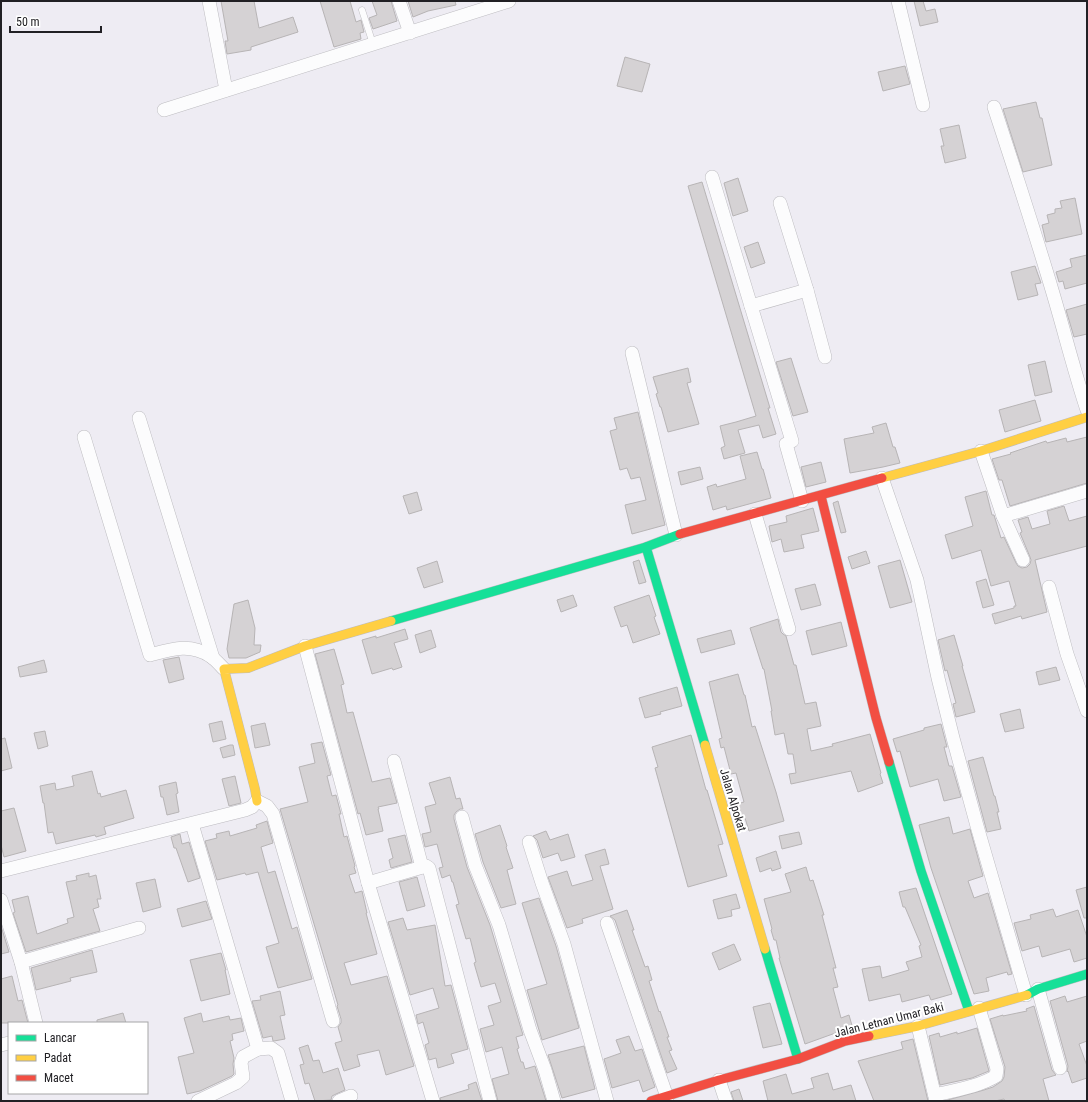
<svg xmlns="http://www.w3.org/2000/svg" width="1088" height="1102" viewBox="0 0 1088 1102" font-family="'Roboto Condensed',sans-serif">
<style>
.building{fill:#d5d2d4;stroke:#b7b4b5}
.lines{fill:none;stroke-linecap:round;stroke-linejoin:round}
.lane-casing{stroke:#bdbcc0;stroke-width:7}
.street-casing{stroke:#bdbcc0;stroke-width:14}
.fast-casing{stroke:#bdbcc0;stroke-width:10}
.slow-casing{stroke:#bdbcc0;stroke-width:10}
.jam-casing{stroke:#bdbcc0;stroke-width:10}
.lane{stroke:#fcfcfd;stroke-width:6}
.street{stroke:#fcfcfd;stroke-width:13}
.fast{stroke:#16e098;stroke-width:9}
.slow{stroke:#ffcf43;stroke-width:9}
.jam{stroke:#f24e42;stroke-width:9}
.labels{text-anchor:middle;dominant-baseline:central;stroke-width:4;stroke-linejoin:round;paint-order:stroke}
.street-label{font-size:12px;fill:#212024;stroke:#fff}
</style>
<rect width="100%" height="100%" fill="#eeecf3"/>
<g class="building">
<path d="M221,1H254L259,28L293,17L298,32L251,47V50L227,54L225,41H228Z"/>
<path d="M320,1H350L356,22L361,20L364,32L360,33L361,39L334,47Z"/>
<path d="M372,1H391L397,21L373,29L369,18L377,15Z"/>
<path d="M408,1H455L456,5L428,11L413,17Z"/>
<path d="M914,1H923L926,11L935,9L938,22L920,26Z"/>
<path d="M625,57L650,64L642,92L617,86Z"/>
<path d="M905,66L910,84L883,91L878,72Z"/>
<path d="M1036,102L1040,118H1042L1052,165L1023,172L1003,109Z"/>
<path d="M959,125L966,158L945,163L941,146H944L940,129Z"/>
<path d="M738,178L748,211L733,216L724,183Z"/>
<path d="M702,182L770,408H768L776,434L763,438L759,425L738,430L745,453L724,459L721,448L725,446L720,426L736,422L756,416L688,186Z"/>
<path d="M1075,198L1082,234L1046,242L1042,225L1049,223L1047,215L1055,213V209L1062,208L1060,201Z"/>
<path d="M758,242L765,263L751,268L744,247Z"/>
<path d="M1087,255V283L1065,289L1063,281L1059,282L1056,272L1072,267L1070,259Z"/>
<path d="M1035,266L1041,283L1035,284L1038,295L1018,300L1011,272Z"/>
<path d="M1087,304V334L1074,337L1066,310Z"/>
<path d="M791,358L808,412L793,416L776,362Z"/>
<path d="M1045,361L1052,392L1035,396L1028,365Z"/>
<path d="M688,368L691,382L687,383L699,424L668,432L661,407H660L656,394L658,393L653,377Z"/>
<path d="M1035,400L1041,421L1005,432L999,410Z"/>
<path d="M638,412L665,525L632,534L625,505L646,500L640,477L631,479L627,468L620,470L610,431L617,429L614,418Z"/>
<path d="M886,423L893,447H895L900,463L883,467L850,473L844,439L874,433L872,427Z"/>
<path d="M1087,437V483L1010,506L1002,480H999L992,459L1011,454L1010,453L1046,441L1047,443L1066,438L1067,442Z"/>
<path d="M757,452L762,469H763L771,498L727,510L726,506L713,510L707,487L716,484L717,487L746,479L740,456Z"/>
<path d="M821,462L826,482L806,487L801,467Z"/>
<path d="M700,467L703,479L681,485L678,472Z"/>
<path d="M986,491L992,515H994L1001,538L1004,537L1016,563L1018,566L1022,568L1027,567L1030,564L1031,560L1030,557L1020,533L1022,532L1018,520L1028,517L1032,529L1050,524L1047,511L1064,506L1069,521L1087,516V546L1035,560L1047,612L1022,619L1021,616L995,624L992,614L1014,608V606H1016L1009,581L991,586L981,550L952,559L945,535L973,526L965,497Z"/>
<path d="M417,492L422,510L409,514L403,496Z"/>
<path d="M838,501L846,532L841,533L833,503Z"/>
<path d="M813,508L819,531L801,535L804,548L784,552L781,539L772,542L769,526L787,522L786,516Z"/>
<path d="M866,551L870,563L852,569L848,557Z"/>
<path d="M639,560L646,582L639,584L633,562Z"/>
<path d="M900,560L912,602L890,608L878,566Z"/>
<path d="M437,561L443,582L424,588L417,568Z"/>
<path d="M986,579L994,605L983,608L976,582Z"/>
<path d="M815,584L821,605L801,610L795,589Z"/>
<path d="M573,595L577,606L561,612L557,600Z"/>
<path d="M649,595L656,616L654,617L660,634L633,643L627,625L621,627L614,607Z"/>
<path d="M248,600L255,628L254,645H261L260,652L246,658H229L227,649L234,604Z"/>
<path d="M778,619L781,632L783,634L786,636L794,665H796L805,704L816,702L821,726L807,729L811,751L833,746L832,744L870,734L881,773L880,774L883,783L858,792L851,771L791,784L789,774L796,773L793,754H788L784,733L775,735L771,711H772L764,669H763L750,628Z"/>
<path d="M841,622L847,646L812,655L806,631Z"/>
<path d="M405,629L408,639L394,643L402,667L393,670L392,668L372,674L362,640L376,636V638Z"/>
<path d="M431,630L436,647L420,653L415,635Z"/>
<path d="M731,630L735,644L701,653L697,639Z"/>
<path d="M954,635L963,666H962L975,712L956,717L953,704L956,703L947,670L945,671L938,640Z"/>
<path d="M334,649L344,684L341,685L347,713L353,712L372,782L390,778L397,803L378,807L379,809H378L383,831L366,835L360,813L358,814L357,810L315,654Z"/>
<path d="M179,657L184,679L169,683L163,660Z"/>
<path d="M44,660L47,672L20,677L18,667Z"/>
<path d="M1056,667L1060,680L1039,685L1036,672Z"/>
<path d="M738,674L744,695H745L752,727L755,726L776,792L784,821L749,831L745,818L738,820L733,805L744,802L736,773L731,774L724,747L721,748L719,739L722,738L709,682Z"/>
<path d="M677,687L682,706L660,712L661,714L645,718L639,698Z"/>
<path d="M1020,709L1024,728L1005,732L1000,714Z"/>
<path d="M222,721L226,739L213,742L209,724Z"/>
<path d="M265,723L270,745L255,748L251,726Z"/>
<path d="M941,724L947,747H944L949,766H952L961,797L944,801L938,779L910,787L900,751L897,752L893,739L924,730V728Z"/>
<path d="M45,731L48,746L38,749L34,733Z"/>
<path d="M691,735L706,790H707L723,844L718,845L727,876L688,887L655,768L658,767L652,747Z"/>
<path d="M5,738L12,768L1,771V739Z"/>
<path d="M322,742L331,775L327,776L332,796L336,795L341,814H339L344,837L347,836L355,866L354,867L356,873L349,875L355,893L362,891L367,913H366L377,954L344,963L351,985L387,976L414,1066L386,1075L379,1050L357,1055L360,1066L344,1071L335,1043L342,1041L338,1027L341,1023V1019L337,1006L338,1005L280,809L308,802L299,767L315,763L311,744Z"/>
<path d="M230,745H233L235,755L223,758L220,748Z"/>
<path d="M983,757L994,796H995L999,812H997L1001,829L987,832L968,761Z"/>
<path d="M92,771L98,794L100,793L101,797L126,790L134,818L104,827L106,834L96,837L95,835L56,844L53,832L48,833L44,803H43L40,786L55,783L56,790L74,786L72,776Z"/>
<path d="M235,776L241,803L229,806L222,779Z"/>
<path d="M450,777L456,799L460,798L463,809H460L456,812L454,815V819L467,867L490,925L523,1035L516,1037L519,1048L517,1049L521,1062H523L525,1069L535,1066L546,1101H498L492,1079L509,1074L502,1047L486,1052L480,1029L494,1025L488,1006L501,1002L495,983L481,987L474,963L476,962L470,938L466,939L456,905L459,904L453,882H452L450,875L442,878L439,868L443,867L437,844L425,847L422,834L431,832L425,807L436,804L429,783Z"/>
<path d="M176,782L178,793L176,794L179,812L167,815L163,797H161L159,786Z"/>
<path d="M14,808L26,851L4,857L1,845V811Z"/>
<path d="M949,817L953,834L970,829L983,876L968,881L974,898L988,893L1012,974L1008,975L1007,972L986,978L989,991L974,994L931,868L919,825Z"/>
<path d="M267,821L273,843L261,847L268,873L275,871L292,929L297,927L312,979L278,988L266,947L279,943L258,872L246,875L245,873L217,880L205,841L217,838L216,834L229,831L230,836L257,828L256,825Z"/>
<path d="M500,825L507,846L506,847L513,868L507,870L516,904L501,908L483,862L475,834Z"/>
<path d="M546,831L550,840L568,834L575,857L561,861L558,853L543,858L537,840L533,836Z"/>
<path d="M799,832L802,844L782,849L779,836Z"/>
<path d="M180,834L182,844L189,842L200,878L188,882L176,848H174L171,837Z"/>
<path d="M405,835L412,862L391,868L389,860L393,858L388,839Z"/>
<path d="M605,849L609,864L600,866L613,909L582,919L583,923L567,928L548,877L567,871L572,886L593,880L585,855Z"/>
<path d="M776,851L781,868L772,871L771,868L760,872L756,858Z"/>
<path d="M806,867L810,881L813,880L824,915H822L836,968H833L838,987L833,988L841,1018L849,1015L853,1029L841,1031L805,1044L779,958H780L776,940H774L771,930L772,929L764,899L791,892L785,874Z"/>
<path d="M89,873V877L96,875L101,899H97L99,907L93,909L100,931L26,952L13,913L15,912L12,900L28,896L37,934L68,923L67,919L74,917L66,882L77,880L76,876Z"/>
<path d="M417,877L425,906L407,911L399,882Z"/>
<path d="M155,879L161,907L143,912L136,883Z"/>
<path d="M1087,887V918H1084L1076,890Z"/>
<path d="M916,888L952,994L931,1000L929,995L902,1002L900,994L869,1001L862,969L880,966L882,978L909,970L906,962L922,957L919,946L921,945L905,907H903L899,892Z"/>
<path d="M736,894L740,908L731,910L732,916L718,919L713,900Z"/>
<path d="M539,898L556,946L579,1028L542,1040L527,990L547,984L522,903Z"/>
<path d="M206,901L212,919L182,927L177,909Z"/>
<path d="M1053,909L1056,917L1078,910L1087,937V958L1074,962L1070,949L1042,957L1039,946L1022,951L1014,923L1031,919L1030,915Z"/>
<path d="M627,910L634,930H632L645,967L648,966L652,980L649,981L659,1012L660,1011L669,1037H667L672,1050L669,1051L677,1069L667,1073L615,920L610,916Z"/>
<path d="M403,918L407,930L435,925L445,986L451,985L468,1049L451,1054L454,1063L438,1068L436,1058L429,1060L425,1045L429,1043L423,1022L418,1024L416,1015L439,1008L433,988L410,995L388,922Z"/>
<path d="M1,926L9,952L1,954Z"/>
<path d="M734,944L741,960L719,970L712,953Z"/>
<path d="M92,950L97,972L70,978L71,981L36,990L31,968Z"/>
<path d="M221,953L226,970H225L230,994L201,1001L190,960Z"/>
<path d="M12,976L18,1001L22,1000L28,1023H1V979Z"/>
<path d="M280,991L285,1015L280,1016L285,1039L274,1041H273L272,1036L263,1038L252,1001L261,1000L260,996Z"/>
<path d="M1065,996L1067,1002L1087,996V1041L1079,1044L1087,1066V1078L1072,1083L1068,1071L1067,1072L1068,1066L1050,1001Z"/>
<path d="M770,1003L782,1044L763,1048L753,1007Z"/>
<path d="M1034,1006L1052,1070L1056,1075L1043,1079L1049,1101H1005L1004,1099L995,1101H944L984,1090L993,1087L1002,1081L1004,1077L1005,1067L990,1019L1003,1015V1016L1027,1011L1026,1009Z"/>
<path d="M123,1013L126,1023H97V1020Z"/>
<path d="M201,1013L203,1022L229,1016L230,1020L241,1018L244,1031L232,1034L233,1040L230,1041L234,1058L233,1064L234,1074L232,1076L200,1091L187,1094L178,1057L194,1053L184,1018Z"/>
<path d="M977,1028L989,1071L972,1078L940,1085L929,1036L939,1033L940,1037L957,1032V1034Z"/>
<path d="M629,1036L635,1051L642,1049L655,1087L643,1092L639,1080L612,1088L604,1059L621,1053L616,1040Z"/>
<path d="M913,1039L928,1101H874L858,1061L903,1049L901,1042Z"/>
<path d="M308,1045L313,1061L319,1060L323,1073L338,1068L345,1090L336,1094L332,1096L331,1100L315,1101L309,1083L305,1084L300,1065L304,1064L299,1048Z"/>
<path d="M584,1046L595,1089L562,1098L548,1055Z"/>
<path d="M828,1073L833,1090L851,1085L856,1101H768L763,1081L786,1074L792,1094L814,1088L811,1078Z"/>
<path d="M476,1082L482,1101H441L440,1098L469,1089L468,1085Z"/>
<path d="M739,1089L743,1101H734L731,1092Z"/>
</g>
<g class="lines">
<defs>
<path id="lane" d="M362,10L373,44"/>
<g id="street">
<path d="M209,1L226,90"/>
<path d="M399,1L410,33"/>
<path d="M898,1L923,105"/>
<path d="M994,107C1014,168 1034,229 1052,290C1064,330 1074,371 1087,410"/>
<path d="M164,110L509,1"/>
<path d="M712,177L751,306"/>
<path d="M780,203L807,290L751,306L792,441L786,444L802,501"/>
<path d="M807,290L825,357"/>
<path d="M632,353L676,535"/>
<path d="M139,418L213,658"/>
<path d="M84,437L150,655C172,649 190,643 210,656C215,659 220,665 224,669"/>
<path d="M981,451L1003,516L1087,491"/>
<path d="M882,478L917,580L938,678L953,738L977,826L1026,995"/>
<path d="M755,514L789,629"/>
<path d="M1003,516L1023,560"/>
<path d="M1049,587L1067,654L1087,711"/>
<path d="M305,646L368,883L433,1101"/>
<path d="M394,761L422,867"/>
<path d="M462,817L475,865L499,925L530,1030L545,1070L554,1101"/>
<path d="M192,824L258,1049L271,1048L278,1053L292,1101"/>
<path d="M529,842L542,883L564,944L607,1101"/>
<path d="M1,871L245,810L252,807L257,801L267,806L273,814L333,1021"/>
<path d="M368,883L426,866L429,868L490,1101"/>
<path d="M1,900L21,962L36,1023"/>
<path d="M607,923L667,1097"/>
<path d="M21,962L139,928"/>
<path d="M1038,989L1060,1068"/>
<path d="M918,1026L936,1101"/>
<path d="M1,1045L9,1043"/>
<path d="M719,1080L726,1101"/>
<path d="M935,1095C955,1090 978,1087 996,1076L997,1069L979,1008"/>
<path d="M198,1101L236,1083L243,1077L241,1063L243,1057L258,1049"/>
<path d="M339,1101L351,1096"/>
</g>
<g id="fast">
<path d="M646,547L705,745"/>
<path d="M391,621L646,547L680,534"/>
<path d="M889,762L921,871L969,1011"/>
<path d="M765,949L798,1059"/>
<path d="M1027,995L1038,989L1087,974"/>
</g>
<g id="slow">
<path d="M882,478L981,451L1087,417"/>
<path d="M705,745L765,949"/>
<path d="M257,801L255,789L224,669L248,668L305,646L391,621"/>
<path d="M869,1036L918,1026L1027,995"/>
</g>
<g id="jam">
<path d="M821,496L876,718L889,762"/>
<path d="M680,534L882,478"/>
<path d="M651,1101L719,1080L798,1059L845,1041L869,1036"/>
</g>
</defs>
<use href="#lane" class="lane-casing"/>
<use href="#street" class="street-casing"/>
<use href="#fast" class="fast-casing"/>
<use href="#slow" class="slow-casing"/>
<use href="#jam" class="jam-casing"/>
<use href="#lane" class="lane"/>
<use href="#street" class="street"/>
<use href="#fast" class="fast"/>
<use href="#slow" class="slow"/>
<use href="#jam" class="jam"/>
</g>
<g class="labels">
<g class="street-label">
<text transform="translate(733 800) rotate(73)">Jalan Alpokat</text>
<text transform="translate(889 1020) rotate(-14)">Jalan Letnan Umar Baki</text>
</g>
</g>
<rect width="1088" height="1102" fill="none" stroke="#212024" stroke-width="4"/>
<rect x="8" y="1022" width="140" height="72" fill="#ffffff" stroke="#a6a6a7"/>
<rect x="16" y="1035" width="20" height="6" fill="#16e098" stroke="#a6a6a7"/>
<text x="44" y="1042" font-size="12" fill="#212024">Lancar</text>
<rect x="16" y="1055" width="20" height="6" fill="#ffcf43" stroke="#a6a6a7"/>
<text x="44" y="1062" font-size="12" fill="#212024">Padat</text>
<rect x="16" y="1075" width="20" height="6" fill="#f24e42" stroke="#a6a6a7"/>
<text x="44" y="1082" font-size="12" fill="#212024">Macet</text>
<path d="M10 26v6h91v-6" fill="none" stroke="#212024" stroke-width="2"/>
<text x="16" y="26" font-size="12" fill="#212024" stroke="#ffffff" stroke-width="3" paint-order="stroke">50 m</text>
</svg>
